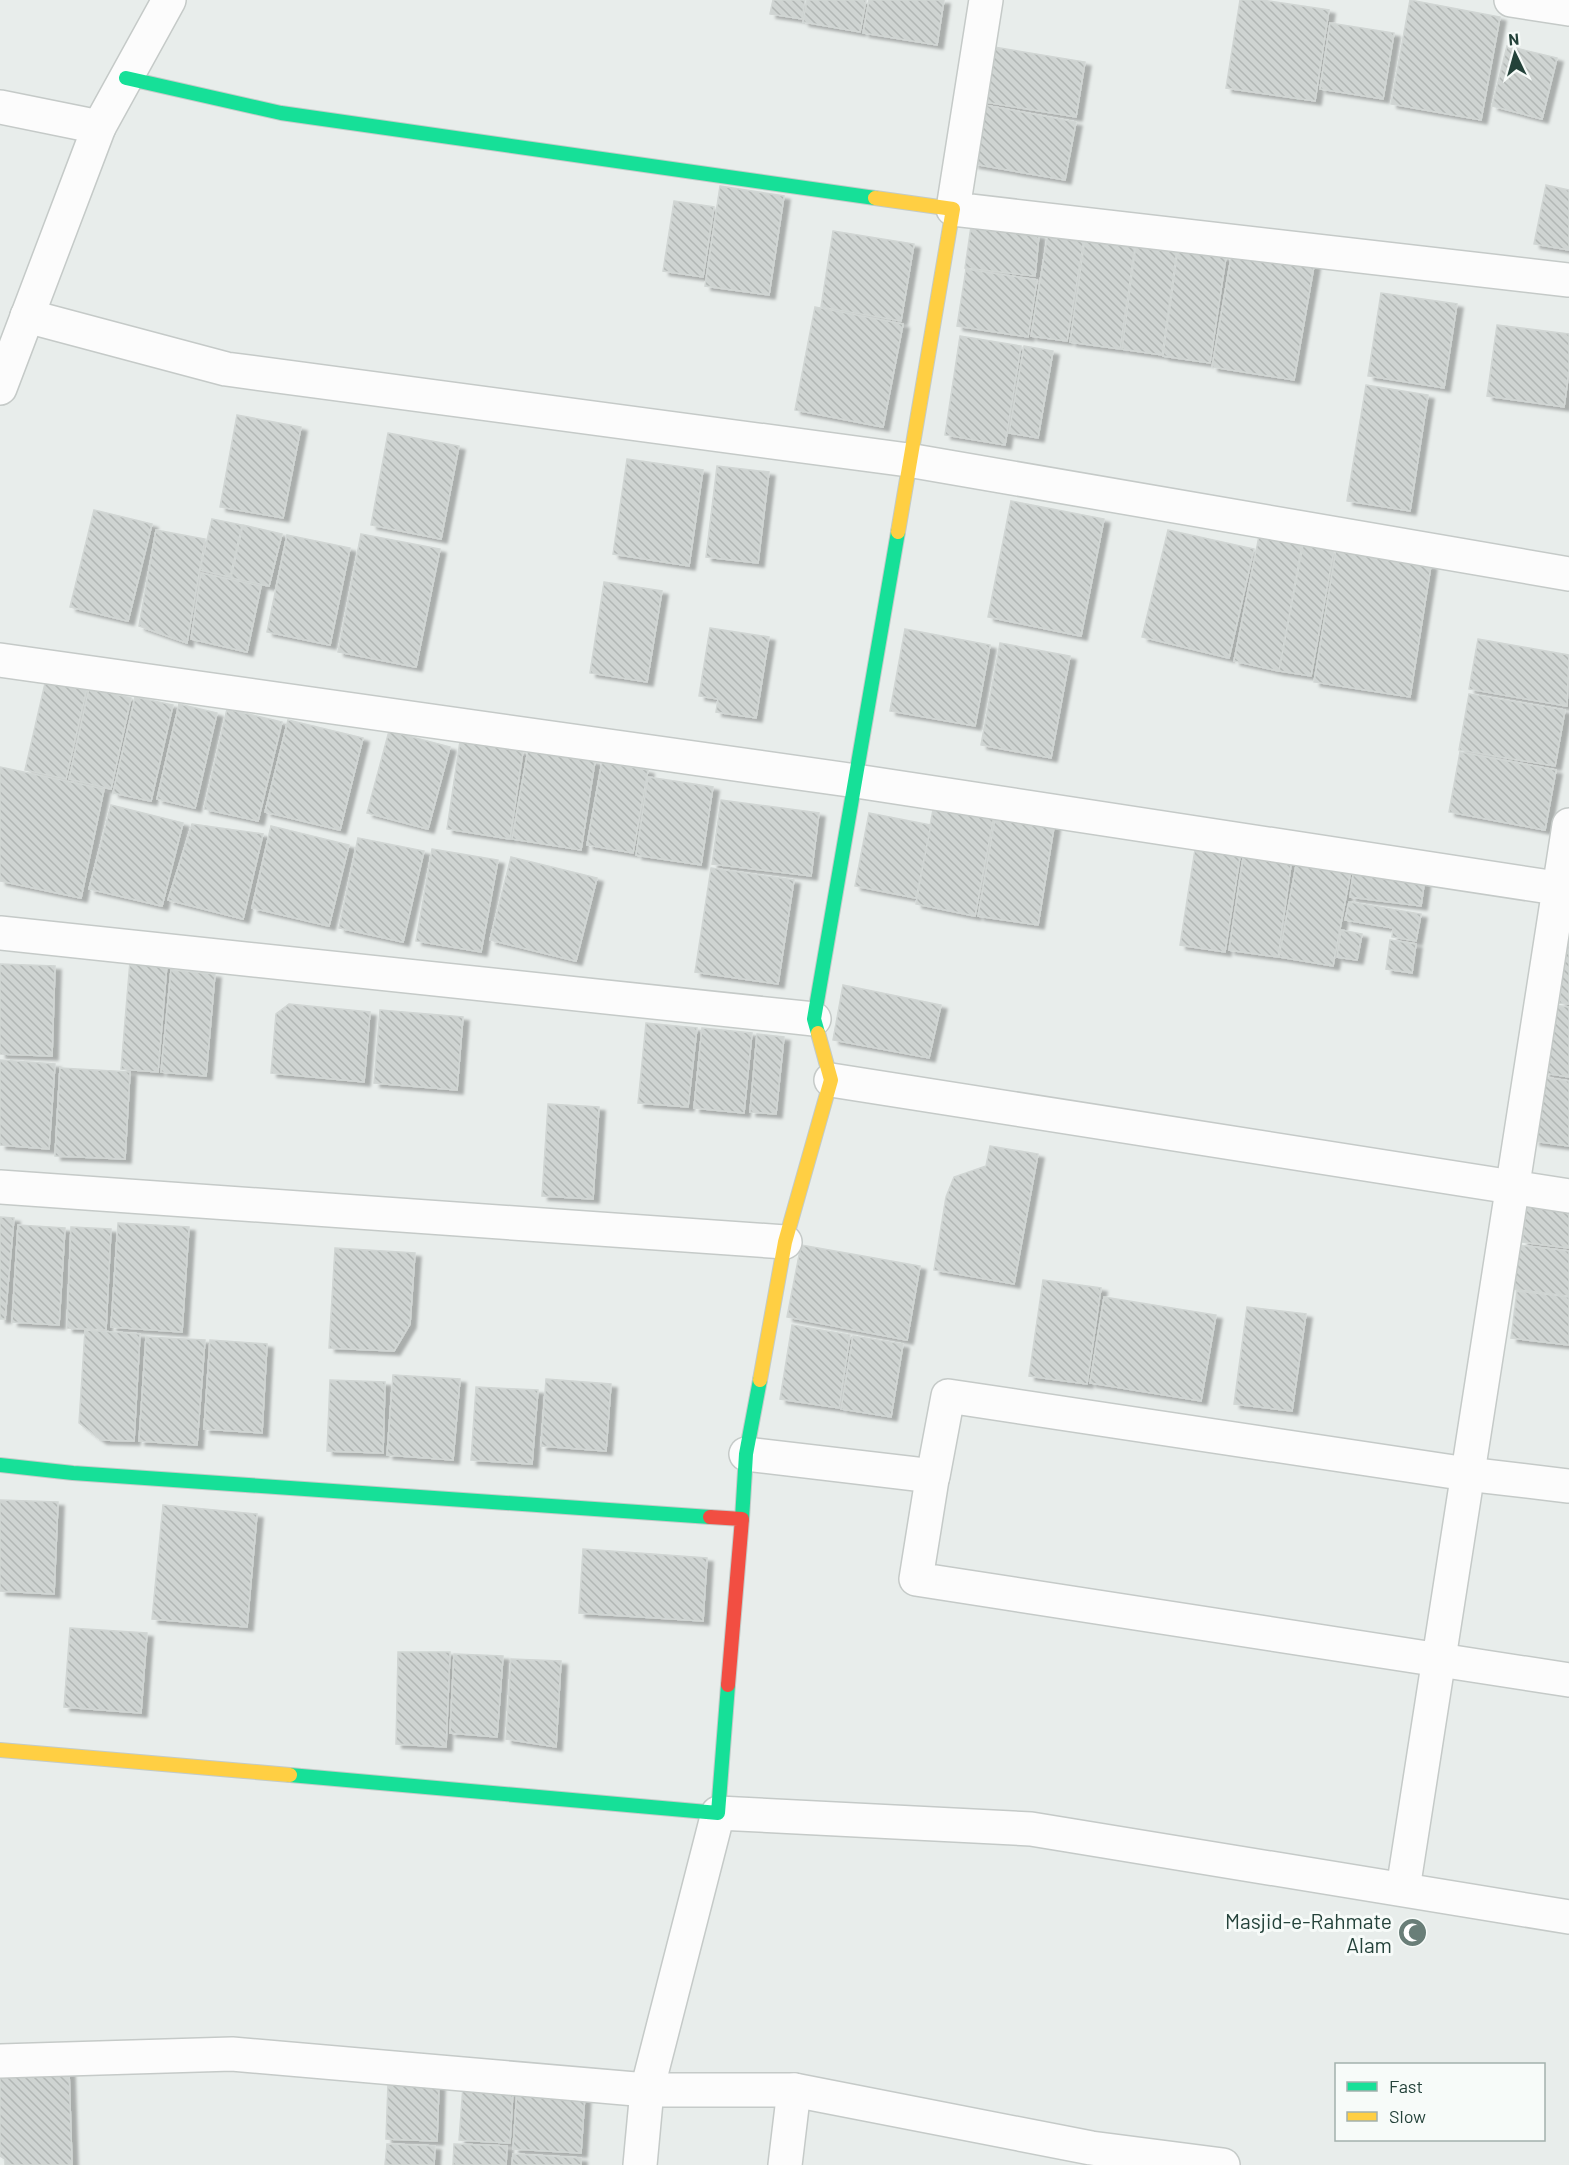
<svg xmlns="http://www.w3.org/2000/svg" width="1569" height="2165" viewBox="0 0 1569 2165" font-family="Barlow,sans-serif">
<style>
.building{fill:url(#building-back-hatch);stroke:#d1d6d4;stroke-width:1.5;filter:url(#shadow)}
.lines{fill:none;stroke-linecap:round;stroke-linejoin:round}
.street-casing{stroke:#c5cac8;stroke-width:36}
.fast-casing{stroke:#c3cbc8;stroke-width:16}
.slow-casing{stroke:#c3cbc8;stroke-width:16}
.jam-casing{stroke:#c3cbc8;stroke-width:16}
.street{stroke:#fcfcfc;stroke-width:33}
.fast{stroke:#16e098;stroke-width:14}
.slow{stroke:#ffcf43;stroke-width:14}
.jam{stroke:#f24e42;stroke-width:14}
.labels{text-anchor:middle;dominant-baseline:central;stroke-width:6;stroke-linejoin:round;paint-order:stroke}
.poi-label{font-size:21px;fill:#24423a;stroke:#f7fbf9;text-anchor:end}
</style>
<defs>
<pattern id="building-back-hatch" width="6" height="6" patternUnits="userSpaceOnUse" patternTransform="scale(1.5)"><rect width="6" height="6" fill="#cfd4d2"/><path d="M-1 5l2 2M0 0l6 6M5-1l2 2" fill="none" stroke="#b2b7b5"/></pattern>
<filter id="shadow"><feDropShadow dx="6" dy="4" stdDeviation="1.5" flood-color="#0004"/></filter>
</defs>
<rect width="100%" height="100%" fill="#e8edeb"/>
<g class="building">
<path d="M773,0H805L802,19L770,14Z"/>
<path d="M807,0H866L860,32L803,22Z"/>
<path d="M869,0H944L937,45L863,33Z"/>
<path d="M1240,0H1262L1329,10L1315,101L1226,88Z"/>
<path d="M1410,0L1500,17L1481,120L1391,104Z"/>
<path d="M1330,23L1394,33L1383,99L1320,89Z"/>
<path d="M988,46L1085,62L1076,117L979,101Z"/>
<path d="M1507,46L1557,58L1542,119L1492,106Z"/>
<path d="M984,105L1076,122L1065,180L973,164Z"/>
<path d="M1546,185L1569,190V250L1534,244Z"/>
<path d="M720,186L784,196L769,295L705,286Z"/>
<path d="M674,201L714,207L703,277L663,271Z"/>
<path d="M971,226L1039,235L1035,276L965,268Z"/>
<path d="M833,231L914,244L901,321L821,307Z"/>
<path d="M1048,233L1084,239L1067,341L1031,336Z"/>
<path d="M1085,239L1135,246L1120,349L1070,342Z"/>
<path d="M1136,245L1177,250L1162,355L1122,349Z"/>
<path d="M1233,246L1315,260L1294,380L1212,367Z"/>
<path d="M1178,250L1226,257L1210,363L1163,356Z"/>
<path d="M966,269L1037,280L1028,337L957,326Z"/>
<path d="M1381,293L1457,304L1444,388L1368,376Z"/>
<path d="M815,307L903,324L883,427L795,410Z"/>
<path d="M1497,325L1569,334V371L1564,407L1487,396Z"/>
<path d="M960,336L1021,346L1005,445L945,435Z"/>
<path d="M1024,346L1053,351L1038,438L1009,433Z"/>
<path d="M1366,385L1428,395L1410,511L1347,501Z"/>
<path d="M237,415L301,427L283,518L220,507Z"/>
<path d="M388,433L459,446L441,539L371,525Z"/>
<path d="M627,459L703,470L689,566L613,554Z"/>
<path d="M717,466L769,472L758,563L706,557Z"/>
<path d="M1011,501L1104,519L1081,636L988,617Z"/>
<path d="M94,510L152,524L128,621L70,607Z"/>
<path d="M212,519L242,525L230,577L200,570Z"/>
<path d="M243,525L282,534L269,586L231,578Z"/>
<path d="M156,530L205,539L187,643L139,626Z"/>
<path d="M1168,530L1254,549L1229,658L1142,637Z"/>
<path d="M361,534L440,549L416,667L338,652Z"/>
<path d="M287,535L350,548L330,645L267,632Z"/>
<path d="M1259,536L1302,544L1279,671L1234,661Z"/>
<path d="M1303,545L1334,550L1311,676L1279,671Z"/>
<path d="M1336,550L1431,565L1410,697L1314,682Z"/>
<path d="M201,573L261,586L247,652L191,639Z"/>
<path d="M604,582L662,591L647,682L590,673Z"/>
<path d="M710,628L769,637L756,718L716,712L718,699L699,696Z"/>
<path d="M905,629L990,645L975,726L890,711Z"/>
<path d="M1478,639L1569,655L1567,706L1469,689Z"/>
<path d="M1000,643L1070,656L1051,758L981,745Z"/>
<path d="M46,679L87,688L66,779L25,770Z"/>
<path d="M89,688L131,698L111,789L69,779Z"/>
<path d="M1469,694L1565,710L1555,766L1459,750Z"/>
<path d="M135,697L173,705L151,801L113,793Z"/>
<path d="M179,704L217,713L195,808L157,799Z"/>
<path d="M227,709L282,722L258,821L204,809Z"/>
<path d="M288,720L363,738L340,830L265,812Z"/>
<path d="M389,731L450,747L428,829L367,813Z"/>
<path d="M460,741L523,751L510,839L447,829Z"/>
<path d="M528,750L595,761L581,850L512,839Z"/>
<path d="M1460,752L1556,770L1545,830L1449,812Z"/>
<path d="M602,762L648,770L633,853L587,845Z"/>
<path d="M0,767L104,789L81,898L0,881Z"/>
<path d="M648,777L713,787L701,865L636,855Z"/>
<path d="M721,800L819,813L811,876L712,864Z"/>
<path d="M934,804L994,816L975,916L916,904Z"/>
<path d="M111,805L183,823L162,906L89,889Z"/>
<path d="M869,813L931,825L916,898L855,886Z"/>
<path d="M996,813L1055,821L1038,925L978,916Z"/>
<path d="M192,824L263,834L243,919L168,900Z"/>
<path d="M271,826L349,845L329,926L252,908Z"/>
<path d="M358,838L424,851L403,942L339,928Z"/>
<path d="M1196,843L1241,850L1225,952L1180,945Z"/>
<path d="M1245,845L1293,851L1278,957L1229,950Z"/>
<path d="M432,849L498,860L481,952L416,941Z"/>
<path d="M511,857L597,878L576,961L490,940Z"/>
<path d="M1297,860L1351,870L1333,966L1279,957Z"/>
<path d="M711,868L794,880L778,984L695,972Z"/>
<path d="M1354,868L1425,878L1421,906L1350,897Z"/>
<path d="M1349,902L1421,914L1416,941L1392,937L1393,928L1345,920Z"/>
<path d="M1341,930L1362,934L1357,960L1337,957Z"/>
<path d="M1569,931V1004L1559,1003Z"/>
<path d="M1390,940L1416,944L1412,973L1386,969Z"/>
<path d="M130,961L167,964L158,1072L121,1069Z"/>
<path d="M0,964L55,966L52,1056L0,1054Z"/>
<path d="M171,970L215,974L206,1076L161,1072Z"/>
<path d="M843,985L941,1005L929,1058L833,1040Z"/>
<path d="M289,1004L370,1012L364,1082L271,1073L276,1014Z"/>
<path d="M1554,1005L1569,1007V1077L1544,1073Z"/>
<path d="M380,1010L463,1017L457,1090L374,1083Z"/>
<path d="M646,1023L697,1028L688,1107L638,1103Z"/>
<path d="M702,1028L752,1033L744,1113L694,1108Z"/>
<path d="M757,1034L784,1037L776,1114L750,1112Z"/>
<path d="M0,1060L55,1064L49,1149L0,1145Z"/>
<path d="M60,1068L130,1072L125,1159L55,1156Z"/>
<path d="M1543,1077L1569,1081V1146L1534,1141Z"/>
<path d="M548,1104L599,1107L593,1199L542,1196Z"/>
<path d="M990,1146L1038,1154L1014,1284L934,1270L946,1197L954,1177L986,1166Z"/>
<path d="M1528,1195L1569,1201V1248L1522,1242Z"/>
<path d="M0,1217L14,1218L5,1319H0Z"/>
<path d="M118,1223L189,1227L182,1332L111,1327Z"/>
<path d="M18,1225L65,1228L59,1325L12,1322Z"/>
<path d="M71,1227L111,1229L106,1330L67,1328Z"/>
<path d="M801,1245L920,1266L907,1340L787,1317Z"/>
<path d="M1518,1245L1569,1251V1296L1512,1289Z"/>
<path d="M335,1248L415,1253L410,1324L394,1351L329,1348Z"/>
<path d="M1043,1280L1101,1288L1087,1384L1029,1376Z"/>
<path d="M1517,1291L1569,1297V1345L1511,1338Z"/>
<path d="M1104,1297L1216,1315L1201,1401L1090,1383Z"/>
<path d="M1247,1307L1306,1314L1292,1411L1234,1404Z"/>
<path d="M792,1325L850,1335L839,1408L780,1399Z"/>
<path d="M85,1330L140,1334L134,1441L101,1440L79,1423Z"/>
<path d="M853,1336L903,1344L891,1417L841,1409Z"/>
<path d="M146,1337L205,1340L197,1445L139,1441Z"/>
<path d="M210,1340L267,1344L262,1433L204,1429Z"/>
<path d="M393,1375L460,1379L453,1460L387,1455Z"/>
<path d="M546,1379L611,1384L606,1451L541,1446Z"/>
<path d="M330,1380L385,1382L383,1453L327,1451Z"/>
<path d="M476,1387L538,1390L532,1464L471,1460Z"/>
<path d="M0,1500L58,1502L54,1594L0,1591Z"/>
<path d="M163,1505L257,1514L247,1627L152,1619Z"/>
<path d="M583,1549L707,1558L703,1621L579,1613Z"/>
<path d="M70,1628L147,1633L141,1713L64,1707Z"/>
<path d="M398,1652H450L446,1747L396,1744Z"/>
<path d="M454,1654L503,1656L497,1737L450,1733Z"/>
<path d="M511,1659L561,1661L556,1747L506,1739Z"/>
<path d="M69,2071L72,2165H5V2159L0,2156V2073Z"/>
<path d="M388,2083L439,2084L437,2141L386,2139Z"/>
<path d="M463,2086L513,2090L510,2143L459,2140Z"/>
<path d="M517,2090L585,2094L581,2153L513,2149Z"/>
<path d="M387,2144L435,2146L434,2165H385Z"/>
<path d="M454,2144L507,2146L506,2165H453Z"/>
<path d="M513,2154L581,2158V2165H512Z"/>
</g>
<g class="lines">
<defs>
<g id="street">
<path d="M986,0L953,209L1569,280"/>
<path d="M1511,0L1569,9"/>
<path d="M0,107L99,127L169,0"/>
<path d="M27,316L226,369L908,460L1569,574"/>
<path d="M0,388L99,127"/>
<path d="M0,660L856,781L1569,890"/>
<path d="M0,933L814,1019"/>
<path d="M831,1080L1569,1196"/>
<path d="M0,1187L785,1242"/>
<path d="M746,1454L933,1476L948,1396L1467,1474L1569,1486"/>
<path d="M933,1473L916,1579L1569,1680"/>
<path d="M1403,1889L1569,825"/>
<path d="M0,2061L232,2054L647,2090H794L1091,2148L1223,2165"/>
<path d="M640,2165L647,2090L718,1813L1031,1829L1569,1917"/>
<path d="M785,2165L794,2090"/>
</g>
<g id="fast">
<path d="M126,78L281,113L875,198"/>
<path d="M818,1033L814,1019L898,532"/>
<path d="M0,1465L73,1473L710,1517"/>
<path d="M742,1519L746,1454L760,1380"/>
<path d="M290,1775L718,1813L728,1685"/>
</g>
<g id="slow">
<path d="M875,198L953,209L898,532"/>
<path d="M760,1380L785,1242L831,1080L818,1033"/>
<path d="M0,1750L290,1775"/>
</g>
<path id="jam" d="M710,1517L742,1519L728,1685"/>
</defs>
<use href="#street" class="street-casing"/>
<use href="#fast" class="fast-casing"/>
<use href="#slow" class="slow-casing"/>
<use href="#jam" class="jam-casing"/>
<use href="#street" class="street"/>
<use href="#fast" class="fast"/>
<use href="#slow" class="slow"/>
<use href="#jam" class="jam"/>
</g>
<defs>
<symbol id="mosque-disc" viewBox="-11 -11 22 22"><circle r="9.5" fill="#697e78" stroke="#f7fbf9"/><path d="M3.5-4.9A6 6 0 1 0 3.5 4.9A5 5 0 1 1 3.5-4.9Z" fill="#fff"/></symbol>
</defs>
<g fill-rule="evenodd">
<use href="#mosque-disc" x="1396" y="1916" width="33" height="33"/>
</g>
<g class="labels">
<g class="poi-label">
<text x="1392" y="1920">Masjid-e-Rahmate<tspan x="1392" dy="24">Alam</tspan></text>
</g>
</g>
<rect x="1335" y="2063" width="210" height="78" fill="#f7fbf9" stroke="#a3b1ad" stroke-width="1.5"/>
<rect x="1347" y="2082" width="30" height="9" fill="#16e098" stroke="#a3b1ad" stroke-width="1.5"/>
<text x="1389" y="2093" font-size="18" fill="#24423a">Fast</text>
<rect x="1347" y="2112" width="30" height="9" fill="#ffcf43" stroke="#a3b1ad" stroke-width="1.5"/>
<text x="1389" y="2123" font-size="18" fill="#24423a">Slow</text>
<g transform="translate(1515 54) rotate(355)" stroke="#f7fbf9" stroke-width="4.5" paint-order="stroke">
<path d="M0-4.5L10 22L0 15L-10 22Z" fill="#24423a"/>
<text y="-9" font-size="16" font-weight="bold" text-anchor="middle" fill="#24423a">N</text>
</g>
</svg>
